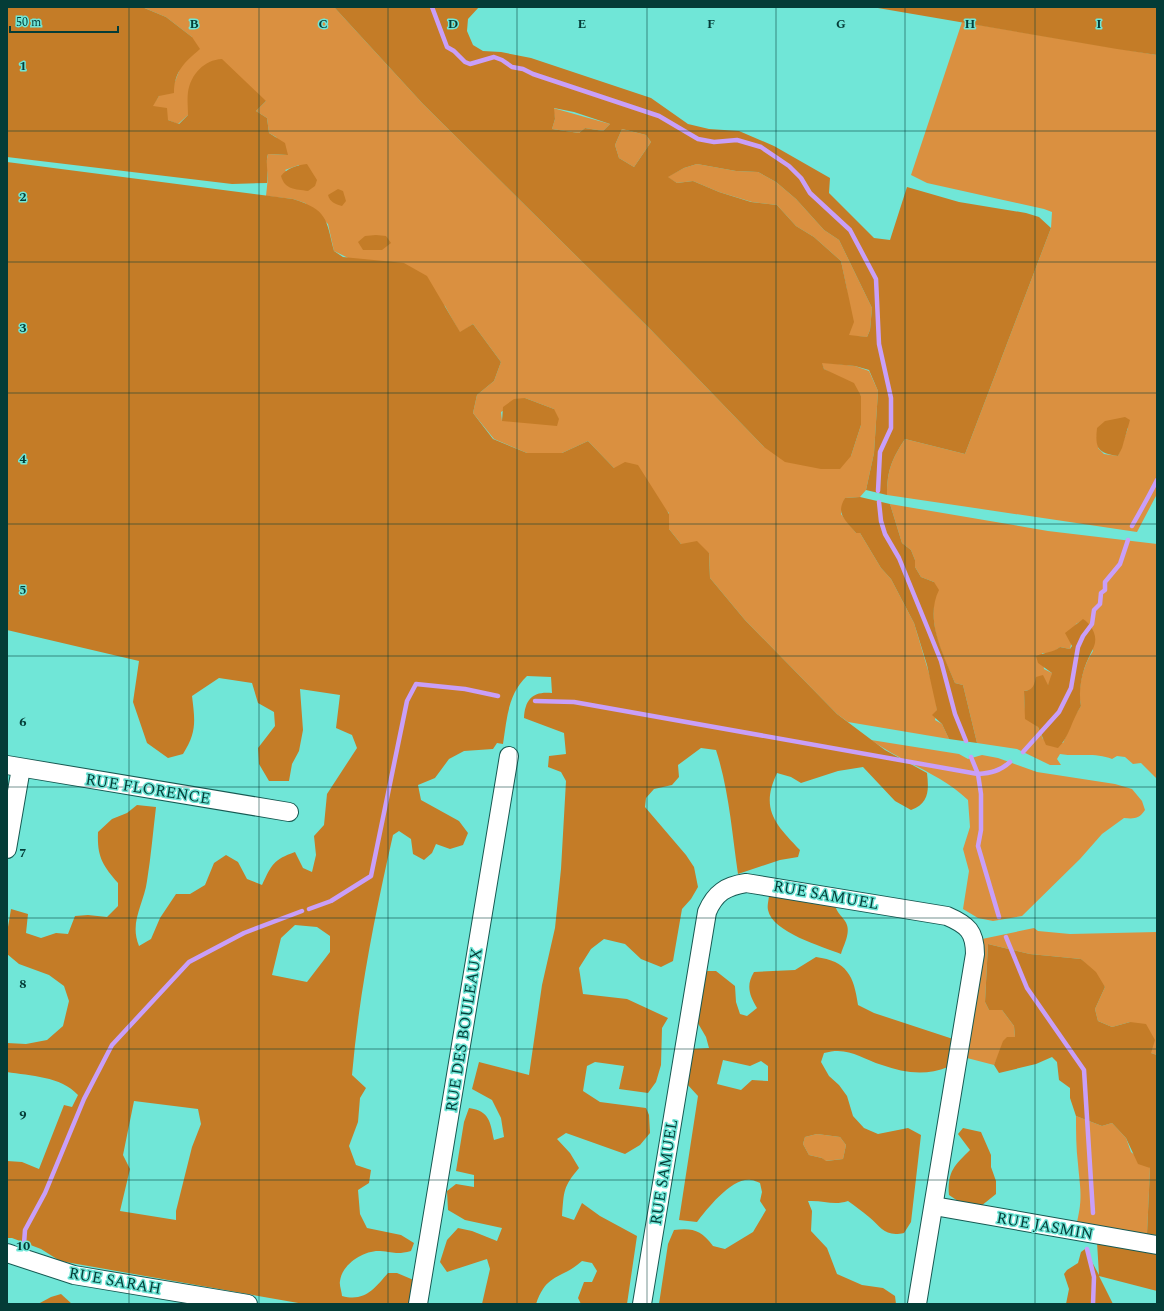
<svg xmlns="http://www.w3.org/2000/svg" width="1164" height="1311" viewBox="0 0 1164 1311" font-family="Spectral,serif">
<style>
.green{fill:#da9040;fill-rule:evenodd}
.forest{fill:#c47c27;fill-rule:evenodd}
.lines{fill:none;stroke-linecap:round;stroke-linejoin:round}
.stream{stroke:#c99ff8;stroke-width:4.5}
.minor-casing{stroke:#175952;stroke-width:20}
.minor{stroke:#fff;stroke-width:18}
.grid{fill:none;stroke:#043c37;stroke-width:1;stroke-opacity:0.55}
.labels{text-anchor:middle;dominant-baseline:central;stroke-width:3;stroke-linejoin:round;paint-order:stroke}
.street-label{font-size:16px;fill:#043c37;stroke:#70e6d7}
.grid-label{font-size:13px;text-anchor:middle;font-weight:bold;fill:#043c37;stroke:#70e6d7;stroke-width:3;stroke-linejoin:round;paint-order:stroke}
</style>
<rect width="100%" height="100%" fill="#70e6d7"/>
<g class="green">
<path d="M142,7H334L423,104L651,330L764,447L851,456L861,425V396L838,377L824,369L821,362L855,366L869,371L878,391L874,453L866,490L860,497L845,498L841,514L856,533H860L881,568L891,579L914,623L936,697L937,710L935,720L942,724L949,739L848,722L837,714L745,620L710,578L709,553L681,544L669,529V513L614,468L588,441L562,453H527L494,439L473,413L477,395L494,381L501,362L473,324L460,333L445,306L334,251L328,224L305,203L293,199L266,196L268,177L266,164L268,154L287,155L276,137L269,133L267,118L256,111L266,101L188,105V115L178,124L168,120L152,106L159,96L174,84L192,37L166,17ZM299,165L308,191L285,170ZM525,398L554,409L502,421L501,412Z"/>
<path d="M962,22L1157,55V494L1137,532L887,495C887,470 892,459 905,439L965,454L1051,228L1052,212L1044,209L927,183L911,175ZM1128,428L1118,456L1104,454L1098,448Z"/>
<path d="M553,108L610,124L603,131L585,128L579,133L552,129L555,119Z"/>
<path d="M622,129L646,135L651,142L634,167L619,158L615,145Z"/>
<path d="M697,164L736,171L758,172L776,182L796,199L824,230L839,240L872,308L870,330L867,337L849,336L847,290L841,261L814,237L796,226L777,205L752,202L719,192L693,181L677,183L667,177L684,168Z"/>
<path d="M890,504L1048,531L1157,544V779L1141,763L1133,764L1125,757L1117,756L1112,759C1095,752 1077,757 1060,754L1057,759L1061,765H1050L1017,749L977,743L963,685L955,683C947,664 936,643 934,622C932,608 936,596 934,582L921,577L915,567V560L911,550L902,543ZM1083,620L1093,651C1083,666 1077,688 1081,706L1074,717L1063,743L1043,739L1038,727L1025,711L1024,691L1030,690L1034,687L1048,685L1051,681L1052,673L1044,669L1042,653H1052L1060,647L1070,649L1076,624Z"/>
<path d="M871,740L959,754L968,759L982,755L998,758L1037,772L1115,784L1132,789L1142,801L1145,810C1139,819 1134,819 1124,818L1102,834L1080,859L1022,916L993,921L978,918L963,909L969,871L963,849L970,827L968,800C941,774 902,762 871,740Z"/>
<path d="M1034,928L1038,931L1070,934L1157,932V1055L1151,1053L1130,1022L1112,1027L1098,1021L1095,1009L1105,987L1081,959L1030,954L988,944L985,1002L989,1010H1002L1014,1026L1015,1037L999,1054L994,1065L967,1058L984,948L982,939Z"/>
<path d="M1076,1116L1102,1126L1112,1123L1126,1138L1131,1152L1150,1168L1147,1234L1077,1222C1083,1198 1080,1188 1078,1164C1076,1148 1076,1132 1076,1116Z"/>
<path d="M817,1134L840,1137L846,1145L843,1159L825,1161L822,1158L809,1155L803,1144L805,1137Z"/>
</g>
<g class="forest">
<path d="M7,7H142L166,17L192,37L200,49C185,62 174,71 174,93L159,96L153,106L167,108L168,120L179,124L188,115C188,108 187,99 188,92C191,74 204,60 222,59L266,101L256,111L267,118L269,133L285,143L288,155L268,154C265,164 269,173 267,183L232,184L7,157Z"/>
<path d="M334,7H479L468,19L467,31L473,45L483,51L501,52L531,58L651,98L688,124L709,129L739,131L774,146L830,178L829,193L874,238L890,240L907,187L959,202L1026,213L1039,217L1051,228L965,454L905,439C892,459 887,470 887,495L866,490L874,453L878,391L869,370L855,366L822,363L824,369L854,383L861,396V425L851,456L840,469H821L785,462L764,447L651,330L423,104ZM554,108L574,112L610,124L603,131L585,128L579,133L552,129L555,119ZM622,129L646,135L651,142L634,167L619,158L615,145ZM697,164L736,171L758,172L776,182L796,199L824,230L839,240L872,308L870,330L867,337L849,335L854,322L841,261L814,237L796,226L777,205L751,202L719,192L693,181L677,183L668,177L684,168Z"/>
<path d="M872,7H1157V55L1117,49Z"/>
<path d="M7,162L293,199C328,210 326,219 334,251L343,257L404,263L427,276L460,332L473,324L501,362L494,381L477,395L473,413L493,439L527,453H562L588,441L614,468L625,462L638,465L669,514V529L681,544L697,541L709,553L710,578L745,620L837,714L885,750L927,773C929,791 929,803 911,810L895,801L863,767L838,771L801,783L791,777L777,773C760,809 775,824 800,850L798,857L780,860L738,874C732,833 729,790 716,750L701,748L678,765L679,777L672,785L654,789L646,798L645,807L686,855L694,867L698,887L691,899L682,909L673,961L661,967L641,959L625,944L604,939L591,949L579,968L583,994L627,999L668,1018L662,1028L661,1065L656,1082L648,1093L619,1089L624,1066L595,1062L587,1066L583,1091L600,1102L646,1108L649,1115L650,1133L640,1145L625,1154L566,1133L557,1139L570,1153L579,1168C563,1187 564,1191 562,1216L574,1220L582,1203L600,1216L637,1236L627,1304H581L578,1298L584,1282H592L597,1271L592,1263L582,1261C561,1280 547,1272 536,1304H482L490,1269L487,1259L447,1272L440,1262L447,1240L458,1228L472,1231L497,1241L502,1228L465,1220L448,1210L447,1191L456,1184L474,1187V1175L456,1171L464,1122L469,1108C490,1111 490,1122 494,1140L504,1137L501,1118L492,1100L472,1089L479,1062L529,1075L542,985L555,928L561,869L566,781L561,772L548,767L549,756L566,754L564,733L524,718C525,699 533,691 552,693L551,677L527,676C508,694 507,718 503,744L497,743L493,749L464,751L449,759L435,778L418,785L421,800L459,821L468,833L463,845L450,849L436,844L432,853L424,860L413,854L411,839L399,831L393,835C375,914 359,994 352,1075L366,1088L360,1098L358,1122L349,1146L356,1165L371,1170L369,1183L358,1190L360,1214L367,1228L401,1235L414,1243L411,1251C396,1255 394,1252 380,1251C364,1250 342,1264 340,1281C339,1285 342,1292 342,1296C365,1302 374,1289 388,1273H397L416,1281L409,1304H304L60,1261L41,1249L12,1238H7V1161L22,1162L39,1169L64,1105L72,1107L78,1095C61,1076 30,1076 7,1072V1043L26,1044L47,1040L63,1026L69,1001L64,986L49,975L19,964L7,954V933L11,909L28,914L26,933L41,938L56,933L68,934L75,916L88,915L107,917L118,906V883C102,865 97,856 98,832L112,819L127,813L137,805L156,807C153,832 151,856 147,881C144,904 129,922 139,946L151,939L160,918L176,894H190L205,885L214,863L226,855L238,862L247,879L262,885C272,864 273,860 295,852L303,868L312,872L316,855L314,836L324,825L327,794L357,748L352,735L336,728L340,695L300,689L303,730L299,751L292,764L289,781H269L259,764L258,748L275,726L274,712L258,703L252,683L219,678L192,696C195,721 197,732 183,754L168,758L147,743L133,702L139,661L7,630ZM295,925L317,927L330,936V952L307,982L272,975L281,938ZM134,1101L198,1109L201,1124L192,1147L176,1211V1220L120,1211L130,1169L123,1155Z"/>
<path d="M307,164L317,180L315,186L308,191C295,189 285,190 281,176C287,168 297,165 307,164Z"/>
<path d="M338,189L343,191L346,201L342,206C335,204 330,202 328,195Z"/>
<path d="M376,235L386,236L391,243L382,250H363L358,242L365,236Z"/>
<path d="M525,398L554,409L559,419L557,426L502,421L503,407L514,399Z"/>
<path d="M1125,417L1130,420L1122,448L1118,456C1097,453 1095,448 1097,428L1105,421Z"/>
<path d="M860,497L890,504L902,543L911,550L915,560V567L921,577L934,582L939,590C924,620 944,655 955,683L963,685L977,743L949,739L942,724L932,715L937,710L927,665L914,623L891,579L881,568L860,533H856C846,520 835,514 845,498Z"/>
<path d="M1083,619C1090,623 1097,634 1095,643C1094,648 1091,652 1089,657C1082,671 1078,690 1081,706C1072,719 1069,738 1058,748L1046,745L1038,727L1025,719L1024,691C1033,690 1034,686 1036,677L1043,675L1048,685L1052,673L1038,663L1036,656C1045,652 1052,653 1060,647L1070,649L1072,646L1065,633Z"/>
<path d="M769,895L835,905C837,913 841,915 845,921C852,931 844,944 841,954C823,947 772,932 768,910C767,905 769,899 769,895Z"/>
<path d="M988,944L1030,954L1081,959L1096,972L1105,987L1095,1009L1098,1021L1112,1027L1130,1022L1146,1024L1155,1040L1151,1053L1157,1055V1235L1147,1234L1150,1168L1138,1164L1126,1138L1112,1123L1102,1126L1076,1116L1070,1098V1088L1059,1080L1057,1062L1052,1057L1036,1064L999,1073L994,1065L1003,1041L1007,1037H1015L1014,1026L1002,1010H989L985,1002Z"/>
<path d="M816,957C847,961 854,976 858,1005L874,1013L953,1039L948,1067C926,1076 904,1073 882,1065C860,1058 848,1046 824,1053L821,1062L829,1076L839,1085L847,1096L853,1116L864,1128L878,1134L908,1128L921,1135L911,1222L904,1233C885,1237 882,1228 869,1217C862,1211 855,1206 848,1201C833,1206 824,1200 808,1201L812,1211L811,1231L827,1248L837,1274L862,1285L883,1288L895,1296L896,1304H659L668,1244L674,1230C693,1228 701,1230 713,1246L725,1249L753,1232L766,1210L760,1201L762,1192L760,1183C757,1182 754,1180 751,1180C732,1177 707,1209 697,1222L679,1220L698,1096L686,1083L691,1049L709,1048L706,1037L696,1020L704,971H716L735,986L736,1002L740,1014L747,1016L757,1008C749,995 746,985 754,972L795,970ZM723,1060L750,1066L761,1061L768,1066V1081L752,1080L741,1090L717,1084ZM817,1134L840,1137L846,1145L843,1159L826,1161L822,1158L809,1155L803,1144L805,1137Z"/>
<path d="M963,1128L981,1132L991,1155V1167L996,1181V1194L981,1206L958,1201L949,1195C947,1171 955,1165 970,1150L958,1134Z"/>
<path d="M1097,1242L1157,1252V1291L1099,1276L1113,1304H1066L1069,1289L1064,1274L1067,1270L1078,1263L1081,1252L1085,1249L1099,1275Z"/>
<path d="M61,1294L72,1304H38L51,1297Z"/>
</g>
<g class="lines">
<g class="stream">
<path d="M432,7L447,47L454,51L465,62L470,64L494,57L502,60L512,67L523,69L533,74L659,116L698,139L714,142L737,140L761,147L789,166L801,178L810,193L850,230L876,279L879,344L891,398V428L880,452L878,491"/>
<path d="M879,502L881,521L885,534L899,558L928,629L941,661L955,714L966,741"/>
<path d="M1132,526C1141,510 1149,496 1157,480"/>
<path d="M535,701L574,702L978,774C991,773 1000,771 1010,762"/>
<path d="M1023,752L1059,712L1071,688L1078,647L1083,636L1092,624L1094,610L1100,604L1101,593L1105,590V582L1120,564L1128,540"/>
<path d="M971,757L978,774L981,794V830L978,846L999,917"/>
<path d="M309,909L331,901L371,876L407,701L416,684L465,689L498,696"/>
<path d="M1006,937L1027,988L1084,1070L1093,1213"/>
<path d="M24,1244L25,1230L45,1193L84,1099L112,1045L189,962L244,933L302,911"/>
<path d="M1087,1249L1094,1277L1093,1304"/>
</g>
<defs>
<g id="minor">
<path d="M7,765L289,812"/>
<path d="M7,849L21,768"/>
<path d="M934,1206L1157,1245"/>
<path d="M7,1253L74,1275L248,1304"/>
<path d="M418,1304L509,756"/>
<path d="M642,1304L707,912C715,893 726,886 746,883L947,916C968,925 975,932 975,954L917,1304"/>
</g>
</defs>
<use href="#minor" class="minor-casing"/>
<use href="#minor" class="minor"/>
</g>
<path class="grid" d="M129,7V1304M259,7V1304M388,7V1304M517,7V1304M647,7V1304M776,7V1304M905,7V1304M1035,7V1304M7,131H1157M7,262H1157M7,393H1157M7,524H1157M7,656H1157M7,787H1157M7,918H1157M7,1049H1157M7,1180H1157"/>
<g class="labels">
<g class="street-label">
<text transform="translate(148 789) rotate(9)">RUE FLORENCE</text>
<text transform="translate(826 895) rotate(10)">RUE SAMUEL</text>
<text transform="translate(464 1030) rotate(-81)">RUE DES BOULEAUX</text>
<text transform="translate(664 1172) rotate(-81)">RUE SAMUEL</text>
<text transform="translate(1045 1226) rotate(10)">RUE JASMIN</text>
<text transform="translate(115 1281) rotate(10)">RUE SARAH</text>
</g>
</g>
<g class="grid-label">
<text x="194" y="28">B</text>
<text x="323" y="28">C</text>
<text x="453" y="28">D</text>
<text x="582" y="28">E</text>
<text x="711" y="28">F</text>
<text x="841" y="28">G</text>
<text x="970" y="28">H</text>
<text x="1099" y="28">I</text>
<text x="23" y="70">1</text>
<text x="23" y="201">2</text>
<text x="23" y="332">3</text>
<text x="23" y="463">4</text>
<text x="23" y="594">5</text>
<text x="23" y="726">6</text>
<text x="23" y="857">7</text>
<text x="23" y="988">8</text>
<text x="23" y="1119">9</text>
<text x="23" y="1250">10</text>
</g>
<rect width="1164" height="1311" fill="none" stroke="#043c37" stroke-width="16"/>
<path d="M10 26v6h108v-6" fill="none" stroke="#043c37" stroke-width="2"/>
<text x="16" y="26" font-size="12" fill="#043c37" stroke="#70e6d7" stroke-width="3" paint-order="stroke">50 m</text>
</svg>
